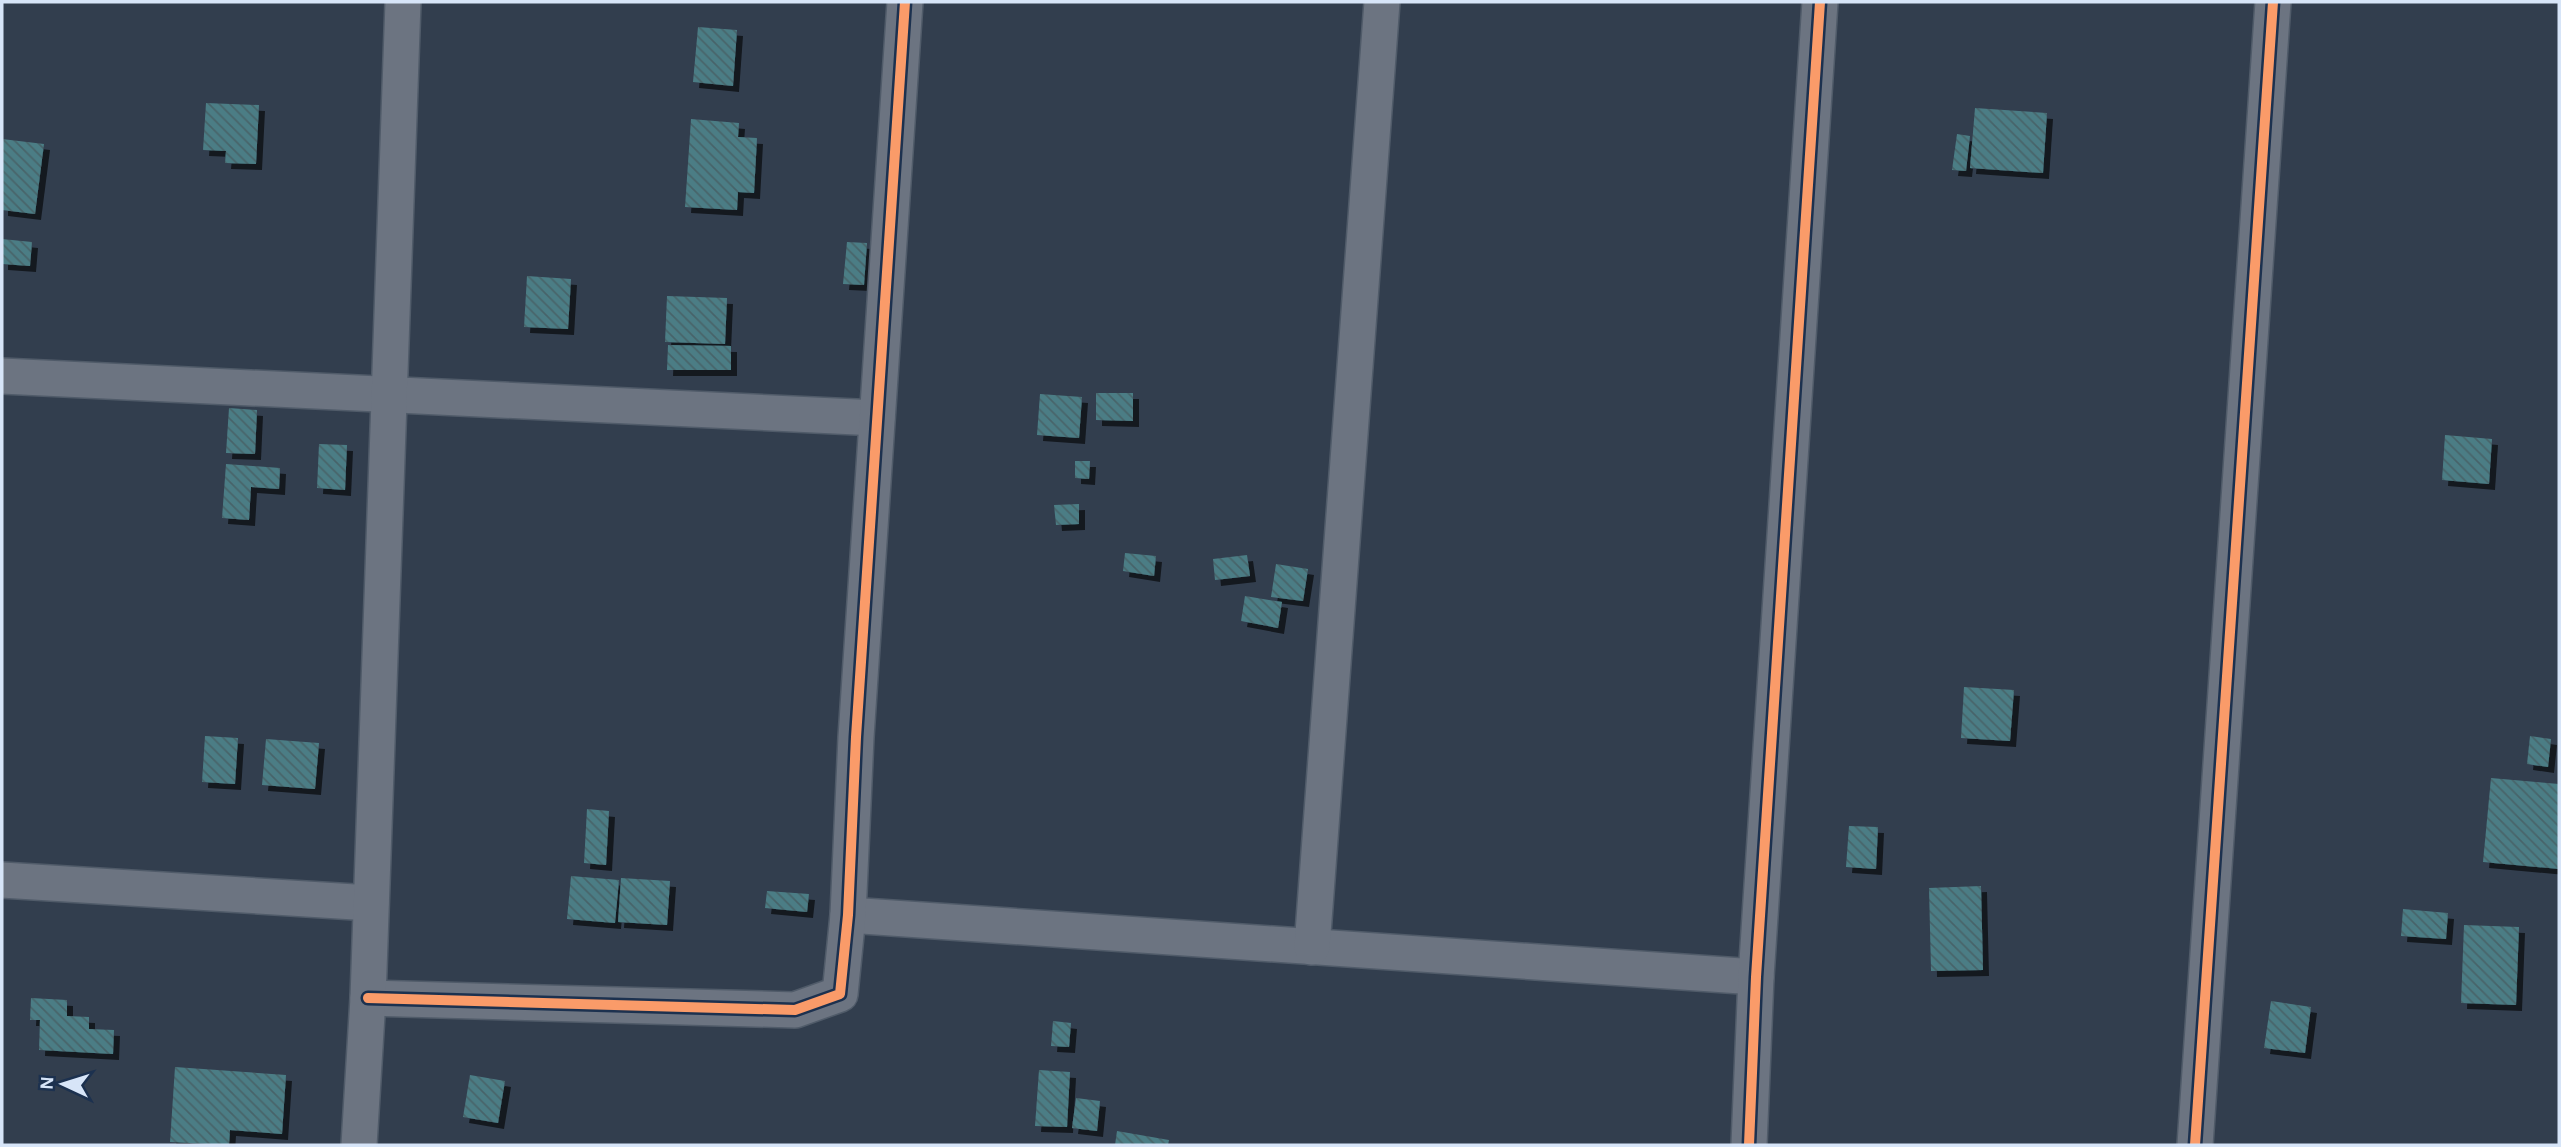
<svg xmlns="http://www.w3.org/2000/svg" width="2561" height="1147" viewBox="0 0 2561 1147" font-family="'Alegreya Sans',sans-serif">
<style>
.building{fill:url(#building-back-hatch);filter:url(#shadow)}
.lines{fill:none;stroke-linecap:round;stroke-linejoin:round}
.minor-casing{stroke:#505b69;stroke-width:38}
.minor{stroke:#6c7481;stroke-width:35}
.cycleway-casing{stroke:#1c314f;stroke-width:15}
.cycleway{stroke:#fa9b69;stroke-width:10}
</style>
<defs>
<pattern id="building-back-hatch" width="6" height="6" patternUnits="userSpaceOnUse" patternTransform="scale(1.75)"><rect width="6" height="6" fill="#4c7d85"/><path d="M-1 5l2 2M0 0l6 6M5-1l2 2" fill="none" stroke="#47646a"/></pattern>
<filter id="shadow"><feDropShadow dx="6" dy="6" stdDeviation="0" flood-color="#0009"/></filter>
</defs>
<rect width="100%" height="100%" fill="#323e4e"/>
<g class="building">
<path d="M698,27L737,30L733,86L693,82Z"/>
<path d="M206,103L259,105L256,164L225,163L226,151L203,150Z"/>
<path d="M1975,108L2047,113L2043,173L1970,168Z"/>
<path d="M691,119L739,123L738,137L757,138L754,193L738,192L737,210L685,207Z"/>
<path d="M1957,134L1970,136L1966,171L1952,170Z"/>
<path d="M2,139L44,144L35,214L2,210Z"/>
<path d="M2,239L32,242L30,266L2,264Z"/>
<path d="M847,242L867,243L864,285L843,284Z"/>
<path d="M527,276L571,279L568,329L524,327Z"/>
<path d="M667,296L727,298L725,344L665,342Z"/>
<path d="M668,345L731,346V370H667Z"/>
<path d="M1096,393H1133V421L1096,420Z"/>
<path d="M1040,394L1082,397L1079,438L1037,435Z"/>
<path d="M229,408L257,410L255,454L226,453Z"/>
<path d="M2445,435L2492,439L2489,484L2442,480Z"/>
<path d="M319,444L347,445L345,490L317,488Z"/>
<path d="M1075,461H1090L1089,479L1075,478Z"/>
<path d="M226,464L280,468L279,489L251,487L249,520L222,518Z"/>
<path d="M1079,504V524L1056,525L1054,505Z"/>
<path d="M1125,553L1156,556L1154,576L1123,571Z"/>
<path d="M1247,555L1250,576L1215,580L1213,559Z"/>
<path d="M1276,564L1308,569L1303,601L1271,597Z"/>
<path d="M1245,596L1282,602L1278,628L1241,621Z"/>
<path d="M1964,687L2014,690L2010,741L1961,738Z"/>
<path d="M205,736L238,738L235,784L202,782Z"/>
<path d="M2530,736L2551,739L2548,767L2527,764Z"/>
<path d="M266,739L319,743L315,789L262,785Z"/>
<path d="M2491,778L2559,784V869L2483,862Z"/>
<path d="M587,809L609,811L606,865L584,863Z"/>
<path d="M1849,826L1878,827L1876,869L1846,867Z"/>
<path d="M571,876L619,880L615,923L567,919Z"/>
<path d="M621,878L670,881L667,925L618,922Z"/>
<path d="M1981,886L1983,970L1931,971L1929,888Z"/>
<path d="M767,891L809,894L807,912L765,908Z"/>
<path d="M2403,909L2448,913L2446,939L2401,936Z"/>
<path d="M2464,925L2519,927L2516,1005L2461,1003Z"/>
<path d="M31,998L67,1000V1016L89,1017V1029L114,1030L113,1054L39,1050L40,1020H30Z"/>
<path d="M2271,1001L2311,1007L2305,1053L2264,1048Z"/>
<path d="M1053,1021L1071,1023L1069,1047L1051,1046Z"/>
<path d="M175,1067L286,1075L282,1134L230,1130L229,1145L170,1142Z"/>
<path d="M1039,1070L1070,1072L1067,1127L1035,1126Z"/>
<path d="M470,1075L505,1081L498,1123L463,1117Z"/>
<path d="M1076,1098L1100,1101L1097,1131L1072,1128Z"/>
<path d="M1117,1131L1169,1140L1168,1145H1115Z"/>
</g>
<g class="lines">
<defs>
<g id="minor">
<path d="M2,376L877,418"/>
<path d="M2,880L371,903"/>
<path d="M848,915L1756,977"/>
<path d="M1312,947L1382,2"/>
<path d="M368,998L795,1010L840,994L848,915L856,737L905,2"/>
<path d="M359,1145L368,998L403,2"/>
<path d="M1749,1145L1756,977L1820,2"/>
<path d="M2195,1145L2273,2"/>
</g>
</defs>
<use href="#minor" class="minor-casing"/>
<use href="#minor" class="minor"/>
<defs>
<g id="cycleway">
<path d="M368,998L795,1010L840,994L848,915L856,737L905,2"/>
<path d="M1749,1145L1756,977L1820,2"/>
<path d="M2195,1145L2273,2"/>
</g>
</defs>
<use href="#cycleway" class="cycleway-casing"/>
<use href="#cycleway" class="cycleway"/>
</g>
<rect width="2561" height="1147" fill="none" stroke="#d7e5f8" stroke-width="7"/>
<g transform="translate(63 1084) rotate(274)" stroke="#1c314f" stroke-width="5" paint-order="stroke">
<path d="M0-5L12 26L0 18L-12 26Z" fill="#d7e5f8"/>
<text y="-10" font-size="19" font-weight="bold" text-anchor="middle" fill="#d7e5f8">N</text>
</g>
</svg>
